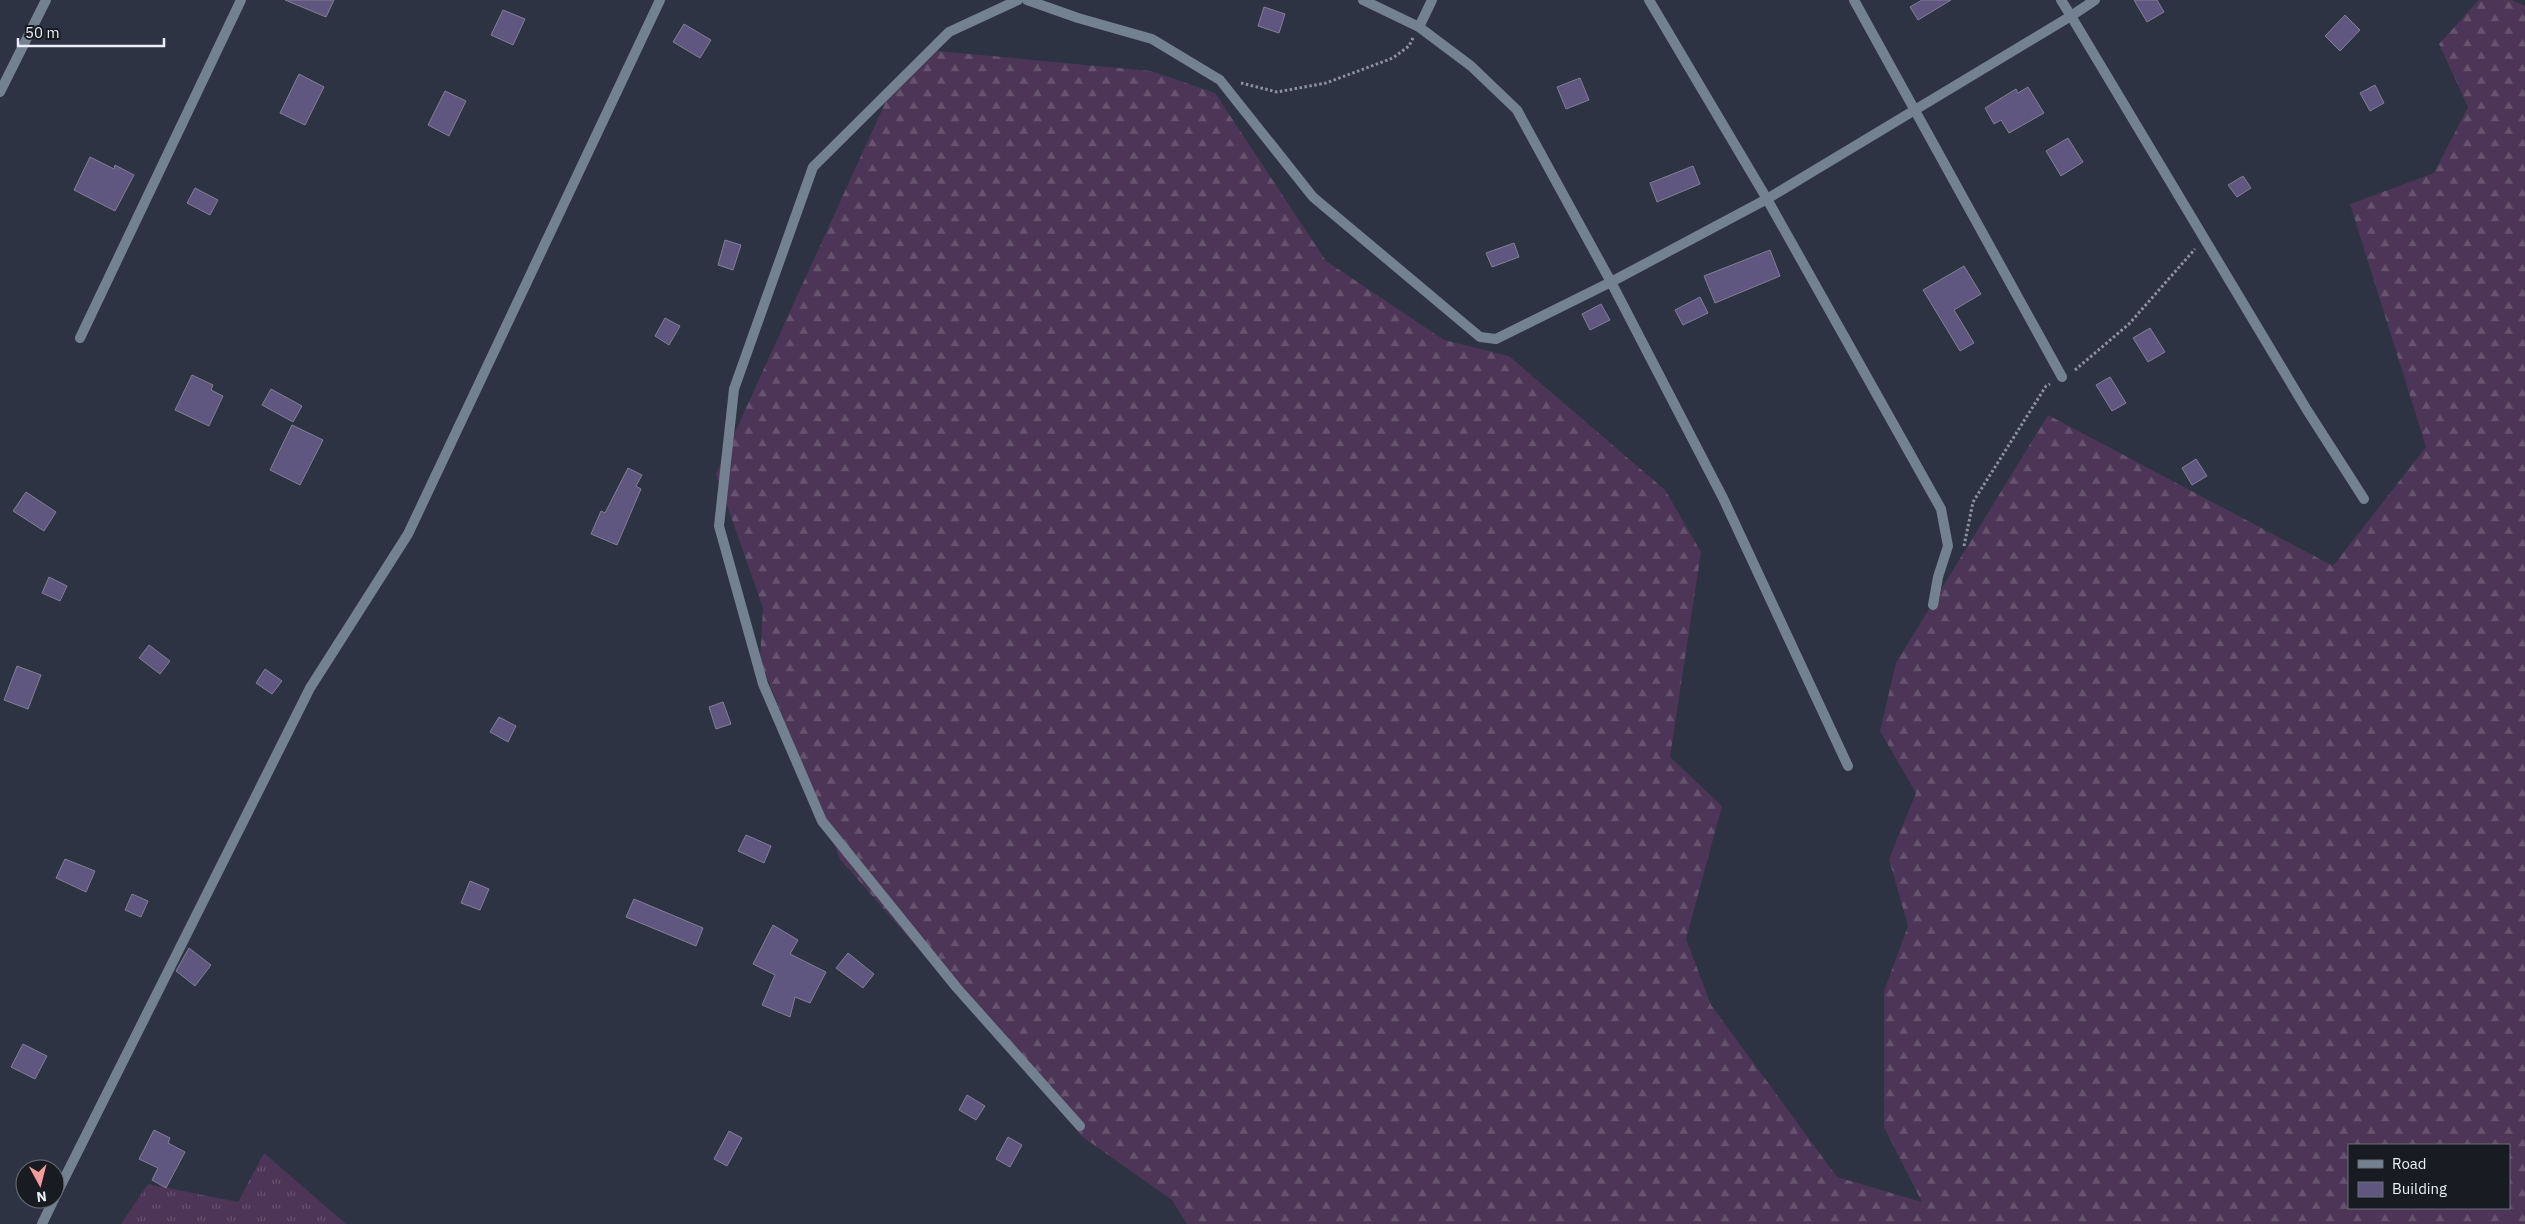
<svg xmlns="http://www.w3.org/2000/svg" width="2525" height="1224" viewBox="0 0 2525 1224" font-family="'IBM Plex Sans',sans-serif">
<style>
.grass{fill:url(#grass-tufts)}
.forest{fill:url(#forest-firs);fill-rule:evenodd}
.building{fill:#5f5780;stroke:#827f93}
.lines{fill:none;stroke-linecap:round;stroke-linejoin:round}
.path{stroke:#8e92a0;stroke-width:3;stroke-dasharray:2.5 2.5;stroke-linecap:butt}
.minor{stroke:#738191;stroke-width:10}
</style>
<defs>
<pattern id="grass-tufts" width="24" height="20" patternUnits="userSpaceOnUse" patternTransform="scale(1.25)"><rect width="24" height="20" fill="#4c3556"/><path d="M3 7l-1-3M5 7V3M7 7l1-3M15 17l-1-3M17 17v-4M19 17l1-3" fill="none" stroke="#66536f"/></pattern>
<pattern id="forest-firs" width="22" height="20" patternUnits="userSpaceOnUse" patternTransform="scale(1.25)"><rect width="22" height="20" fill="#4c3556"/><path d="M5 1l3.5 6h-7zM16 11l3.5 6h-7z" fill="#66536f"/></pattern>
</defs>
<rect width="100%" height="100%" fill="#2e3343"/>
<path class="grass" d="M264,1153L346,1224H121L148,1184L238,1202Z"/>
<path class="forest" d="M2479,0H2512L2525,6V1224H1187L1172,1200L1084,1138L840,859L760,660L763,608L716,474L887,99L937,51L1151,71L1215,93L1326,261L1444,340L1509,356L1665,490L1701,552L1670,757L1722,806L1686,939L1711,1005L1837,1177L1922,1202L1884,1127V991L1908,926L1889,859L1916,793L1880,731L1896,663L2048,415L2333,566L2426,447L2350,204L2434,173L2468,107L2439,44ZM2349,1145H2509V1208H2349Z"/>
<g class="building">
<path d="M285,0H334L326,17Z"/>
<path d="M1922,0H1951L1918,20L1910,7Z"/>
<path d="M2134,0H2157L2164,12L2147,22Z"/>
<path d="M1264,7L1285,14L1279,33L1258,26Z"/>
<path d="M503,10L525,19L513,45L491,35Z"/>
<path d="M2345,15L2360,30L2340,51L2325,36Z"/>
<path d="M684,24L711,40L700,58L673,42Z"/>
<path d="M299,74L324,87L305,125L280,113Z"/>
<path d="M1580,78L1589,100L1566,109L1557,87Z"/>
<path d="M2375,85L2384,103L2370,111L2360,93Z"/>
<path d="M2028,87L2044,113L2009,133L2001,120L1994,124L1985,108L2016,89L2018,93Z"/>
<path d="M445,91L466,101L449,136L428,125Z"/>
<path d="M2068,138L2083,162L2061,176L2046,151Z"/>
<path d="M90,157L114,169L115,165L134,175L115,211L74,190Z"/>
<path d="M1693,166L1700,184L1657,202L1650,183Z"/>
<path d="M2243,176L2251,188L2237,197L2228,185Z"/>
<path d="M195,188L218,200L210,215L187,203Z"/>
<path d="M725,240L741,245L733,270L718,265Z"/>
<path d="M1514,243L1519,257L1492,267L1486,253Z"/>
<path d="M1770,250L1780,276L1715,303L1704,276Z"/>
<path d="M1964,266L1981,294L1954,310L1974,343L1960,351L1923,290Z"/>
<path d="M1700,297L1708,313L1683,325L1675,310Z"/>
<path d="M1601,304L1610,320L1590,330L1582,314Z"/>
<path d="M665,318L680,326L669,345L655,336Z"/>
<path d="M2150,328L2165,352L2148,362L2133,338Z"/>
<path d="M192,375L213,385L211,390L223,396L209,426L175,410Z"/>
<path d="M2110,377L2126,403L2112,411L2096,385Z"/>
<path d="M271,389L302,406L293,422L262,405Z"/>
<path d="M292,425L323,440L300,485L270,470Z"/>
<path d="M2196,459L2207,476L2192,485L2182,468Z"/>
<path d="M628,468L642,475L636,486L641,489L617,545L591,534L601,511L605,513Z"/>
<path d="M26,492L56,512L44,531L13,511Z"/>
<path d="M49,577L67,586L60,601L42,593Z"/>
<path d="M149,645L170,661L160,674L139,658Z"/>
<path d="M17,666L41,675L28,709L4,700Z"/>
<path d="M265,669L282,681L272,694L256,683Z"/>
<path d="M723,702L731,724L716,729L709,707Z"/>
<path d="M499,717L516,726L508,742L490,732Z"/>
<path d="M746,835L771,846L764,863L738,851Z"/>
<path d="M65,859L95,871L86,892L56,878Z"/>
<path d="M470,881L489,889L480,910L461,903Z"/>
<path d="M132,894L148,901L141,917L125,910Z"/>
<path d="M634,899L703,928L696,946L626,917Z"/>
<path d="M773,925L798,940L790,954L826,972L810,1003L795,997L790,1017L762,1005L775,975L753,964Z"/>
<path d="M189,948L211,965L195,986L176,971Z"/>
<path d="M848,953L874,974L863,988L836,968Z"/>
<path d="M23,1044L47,1056L35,1079L11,1067Z"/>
<path d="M967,1095L985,1106L976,1120L959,1110Z"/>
<path d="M154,1130L170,1138L168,1143L185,1152L166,1188L152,1180L158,1168L139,1159Z"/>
<path d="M729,1131L742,1138L727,1166L714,1159Z"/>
<path d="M1008,1137L1022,1145L1010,1167L996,1159Z"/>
</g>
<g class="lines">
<g class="path">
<path d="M1241,83L1277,92L1326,83L1393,58L1409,46L1413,38"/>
<path d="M2075,370L2129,324L2195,249"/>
<path d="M1964,546L1973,502L2046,386L2050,384"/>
</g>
<g class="minor">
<path d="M1018,0L949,32L813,167L734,389L719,526L763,684L822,821L957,988L1080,1126"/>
<path d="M1027,0L1078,18L1152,39L1220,80L1313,197L1480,337L1496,339L1611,282L1767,199L2071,16L2061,0"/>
<path d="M1363,0L1419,27L1471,66L1517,110L1611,282L1723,498L1848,766"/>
<path d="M1649,0L1767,199L1941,509L1948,546L1938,577L1933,605"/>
<path d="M1854,0L2062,377"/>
<path d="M2095,0L2071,16L2307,410L2364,499"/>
<path d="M1419,27L1432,0"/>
<path d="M0,92L46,0"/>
<path d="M80,338L241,0"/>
<path d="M55,1197L310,688L408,534L660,0"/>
<path d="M42,1224L54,1199"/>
</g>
</g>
<rect x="2348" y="1144" width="162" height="65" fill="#181b22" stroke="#6c6f78"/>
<rect x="2358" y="1160" width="25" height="8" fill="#738191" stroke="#6c6f78"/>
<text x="2392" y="1169" font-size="15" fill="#eaeef9">Road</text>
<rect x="2358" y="1182" width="25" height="15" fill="#5f5780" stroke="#6c6f78"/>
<text x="2392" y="1194" font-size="15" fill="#eaeef9">Building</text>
<g transform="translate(40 1184) rotate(173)"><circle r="24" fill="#181b22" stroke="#6c6f78"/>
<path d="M0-4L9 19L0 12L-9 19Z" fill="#f59b9b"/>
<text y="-8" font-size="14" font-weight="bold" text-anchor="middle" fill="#eaeef9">N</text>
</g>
<path d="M18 38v8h146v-8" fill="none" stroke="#eaeef9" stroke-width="2.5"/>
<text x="25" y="38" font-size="15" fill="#eaeef9" stroke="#181b22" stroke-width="4" paint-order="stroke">50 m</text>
</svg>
